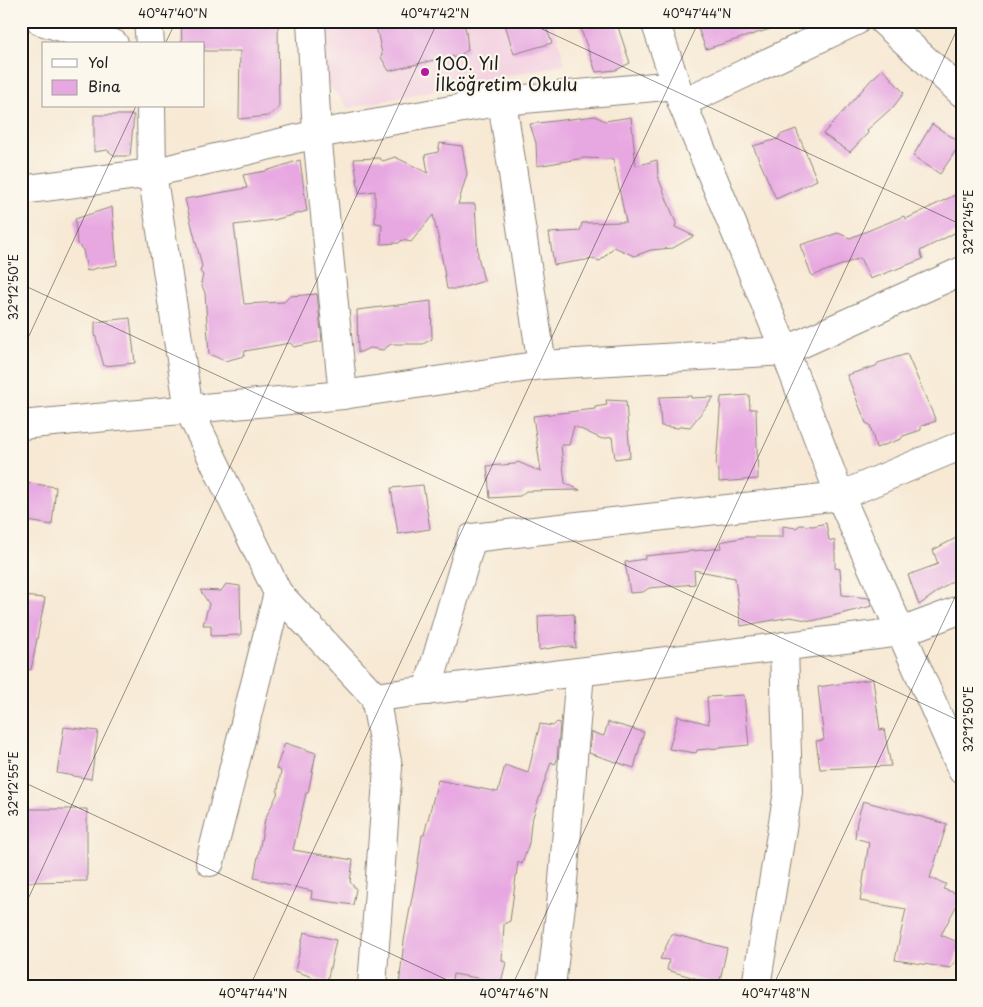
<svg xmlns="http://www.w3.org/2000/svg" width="983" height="1007" viewBox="0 0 983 1007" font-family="'Playpen Sans',sans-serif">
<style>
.built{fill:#f3cfe0}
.building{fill:#e7a7e1}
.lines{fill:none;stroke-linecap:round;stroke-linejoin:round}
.minor-casing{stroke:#8a8278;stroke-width:30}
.minor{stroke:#fff;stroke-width:28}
.ticks{fill:none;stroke:#1c1c1c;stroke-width:1;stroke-opacity:0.45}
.poi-dot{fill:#b5179e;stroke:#fbf7ec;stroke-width:2}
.labels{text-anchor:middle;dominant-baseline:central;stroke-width:4.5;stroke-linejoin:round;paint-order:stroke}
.poi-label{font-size:18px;fill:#1c1c1c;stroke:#fbf7ec;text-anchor:start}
.neatline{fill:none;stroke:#1c1c1c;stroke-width:2}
.ticks-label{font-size:12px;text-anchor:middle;fill:#1c1c1c}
</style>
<rect width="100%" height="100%" fill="#fbf7ec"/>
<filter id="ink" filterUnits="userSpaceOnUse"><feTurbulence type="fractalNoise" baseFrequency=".02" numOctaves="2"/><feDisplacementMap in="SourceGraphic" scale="10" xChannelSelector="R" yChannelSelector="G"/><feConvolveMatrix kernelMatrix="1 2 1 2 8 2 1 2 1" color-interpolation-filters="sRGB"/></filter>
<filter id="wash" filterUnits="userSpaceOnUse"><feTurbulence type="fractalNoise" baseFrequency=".0096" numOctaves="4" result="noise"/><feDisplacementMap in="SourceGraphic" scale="20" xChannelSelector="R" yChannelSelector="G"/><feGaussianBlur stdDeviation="1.12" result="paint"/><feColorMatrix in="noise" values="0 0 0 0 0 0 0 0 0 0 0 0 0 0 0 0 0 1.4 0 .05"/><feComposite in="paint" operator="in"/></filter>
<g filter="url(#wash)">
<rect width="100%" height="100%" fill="#f7e9d4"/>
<path class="built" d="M324,21H553L565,64L348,108L325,80Z"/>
<g id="blocks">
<g class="building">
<path d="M181,21H278L279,108L268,116L239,119L240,51H204V44H182Z"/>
<path d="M375,21H463L466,31L468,50L456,58L452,56L446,60L442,58L389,71L381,57L382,54Z"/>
<path d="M504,21H544L552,43L514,54Z"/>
<path d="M603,21H616L630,63L616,70L596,72L580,27L591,26Z"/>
<path d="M695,21H780V26L706,49Z"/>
<path d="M883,69L904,93L894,106L867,130L868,133L850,152L823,134L871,80Z"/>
<path d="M94,115H134L130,156H115L107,150L94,152Z"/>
<path d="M595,116L605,121L631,117L636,166L657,160L658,177L676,223L675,227L694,236L673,248L651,250L634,256L614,247L600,261L592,259L554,265L549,233L580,231L582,223L626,222L613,159L584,158L537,166L536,143L530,124Z"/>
<path d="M932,124L961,143L940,174L913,156Z"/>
<path d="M796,129L817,180L776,199L753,146L778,139L780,135Z"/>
<path d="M440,143L462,146L467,174L458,204H475L478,256L484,281L458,289H447L439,241L433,215L411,242L402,240L399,243L381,244L382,224L375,223V191L359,193L354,159L379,158L383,161L395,157L428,173L425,155L438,152Z"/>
<path d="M300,160L307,211L274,220L234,225L244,304L284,302L290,296L317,294L322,341L294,347L290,343L245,351L244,356L225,361L209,354L205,293L201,283L203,275L200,271L202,266L185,199L247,188L243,175L266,171Z"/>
<path d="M955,195L962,211V229L920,251L923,259L870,279L860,258L812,276L800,245L838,233L850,238L904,216L906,219Z"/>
<path d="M112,207L117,265L97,268L87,271L83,250L77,244L75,219Z"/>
<path d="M431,301L432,339L423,344H391L383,350L370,348L358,353L357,310Z"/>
<path d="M130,318L135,363L104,366L95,334V322Z"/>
<path d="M907,354L936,421L921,426V430L903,436L901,439L876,448L870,425L866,423L847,375L876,366L878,363Z"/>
<path d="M749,395L750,409H756L758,479L719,482V471L716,467L721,397Z"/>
<path d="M691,396V398L714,397L690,427L682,426L678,428L661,426L659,397Z"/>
<path d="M606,400L626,401L630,457L615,459L612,437L602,439L574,426L569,445H561L565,483L580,490L526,491L520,496L490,498L487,466L515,464L518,462L541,472L533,416L595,409V407L607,405Z"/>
<path d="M21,482L56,487L52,525L21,520Z"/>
<path d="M423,485L430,529L398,534L391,488Z"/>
<path d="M826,523L829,540L835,541V568L840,569L842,595L869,598L872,606L812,621L790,617L741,626L735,578L694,570L695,584L649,588L643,592L630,593L625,562L645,559V556L721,548L720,542L746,537H783V526L796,528L800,525L813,526Z"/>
<path d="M962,535V574L919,605L908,575L938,564L933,550Z"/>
<path d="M226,584L240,586L241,635L211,636V625H203L209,604L200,590L221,591Z"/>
<path d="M21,596L45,598L31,670L21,669Z"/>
<path d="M574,614L576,648L564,646L539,650L538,616Z"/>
<path d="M873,679L880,730L884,729L891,766L820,769L816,741L824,740L818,687Z"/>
<path d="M744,695L749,745L697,750L696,753L669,749L678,716L709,724L707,697Z"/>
<path d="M557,722L560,723L557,760L555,764L551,762L531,823L529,843L522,864L518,862L510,921L504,924L502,960L506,963L501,982L453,974L451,986H399L404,941L417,870L422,835H424L438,780L498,792L505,765L528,773L540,724L553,726Z"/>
<path d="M608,722L644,732L634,768L589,753L591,732L604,736Z"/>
<path d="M64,727L98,731L91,779L57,773Z"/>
<path d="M285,743L316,753L308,793H306L293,850L353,860L350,882L356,889L353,905L311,899L312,891L254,878L265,819L277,795L281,771L276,768Z"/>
<path d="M863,801L947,824L930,878L946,884L943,889L962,895L941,935L960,943L955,961L951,968L895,960L906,909L860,901L869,842L855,838L857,821Z"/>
<path d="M21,809H87V881L24,882Z"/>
<path d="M304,932L336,940L327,982L295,971Z"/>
<path d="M672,934L727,948L719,985L667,970L669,960L660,959Z"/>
</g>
</g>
</g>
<g filter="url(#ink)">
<use href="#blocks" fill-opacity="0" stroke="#8a8278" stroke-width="1"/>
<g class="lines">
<defs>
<g id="minor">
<path d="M41,21L114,44"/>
<path d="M148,21L150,44"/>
<path d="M311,21L317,134L343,395"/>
<path d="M655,21L682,103L785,351L840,496L901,632L962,770"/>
<path d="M883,21L962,93"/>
<path d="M502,101L542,365"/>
<path d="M682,103L856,21"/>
<path d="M151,106L152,173L189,410L278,593L375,697L901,632L962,609"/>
<path d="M21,190L152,173L317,134L502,101L676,85"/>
<path d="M21,425L343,395L542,365L785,351L962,271"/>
<path d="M427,691L472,538L840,496L962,445"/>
<path d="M210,862L278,593"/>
<path d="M372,986L388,767L375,697"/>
<path d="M551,986L561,905L580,672"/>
<path d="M756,986L788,792L784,646"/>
</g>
</defs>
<use href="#minor" class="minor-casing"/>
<use href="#minor" class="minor"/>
</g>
</g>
<path class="ticks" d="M525,21L962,225M165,44L176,21M21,284L962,722M21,353L136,106M21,781L460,986M21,914L438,21M250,986L699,21M512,986L961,21M773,986L962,582"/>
<circle class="poi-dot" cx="425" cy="72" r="5"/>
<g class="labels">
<g class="poi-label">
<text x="435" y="62">100. Yıl<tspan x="435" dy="21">İlköğretim Okulu</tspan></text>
</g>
</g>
<rect width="983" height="1007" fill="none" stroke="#fbf7ec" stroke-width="55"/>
<rect x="42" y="42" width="162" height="65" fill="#fbf7ec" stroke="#a29f99"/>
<rect x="52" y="59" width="25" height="8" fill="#ffffff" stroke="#a29f99"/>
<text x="88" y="68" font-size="15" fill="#1c1c1c">Yol</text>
<rect x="52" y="80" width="25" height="15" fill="#e7a7e1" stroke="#a29f99"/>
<text x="88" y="92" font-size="15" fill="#1c1c1c">Bina</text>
<rect x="28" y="28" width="928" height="952" class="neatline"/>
<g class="ticks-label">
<text x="173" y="18">40°47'40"N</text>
<text x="435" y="18">40°47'42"N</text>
<text x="697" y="18">40°47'44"N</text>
<text transform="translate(969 222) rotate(-90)" y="4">32°12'45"E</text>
<text transform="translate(14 287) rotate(-90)" y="4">32°12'50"E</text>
<text transform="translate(969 719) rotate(-90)" y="4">32°12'50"E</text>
<text transform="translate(14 784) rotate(-90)" y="4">32°12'55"E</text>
<text x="253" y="998">40°47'44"N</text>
<text x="514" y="998">40°47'46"N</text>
<text x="776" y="998">40°47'48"N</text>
</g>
</svg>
